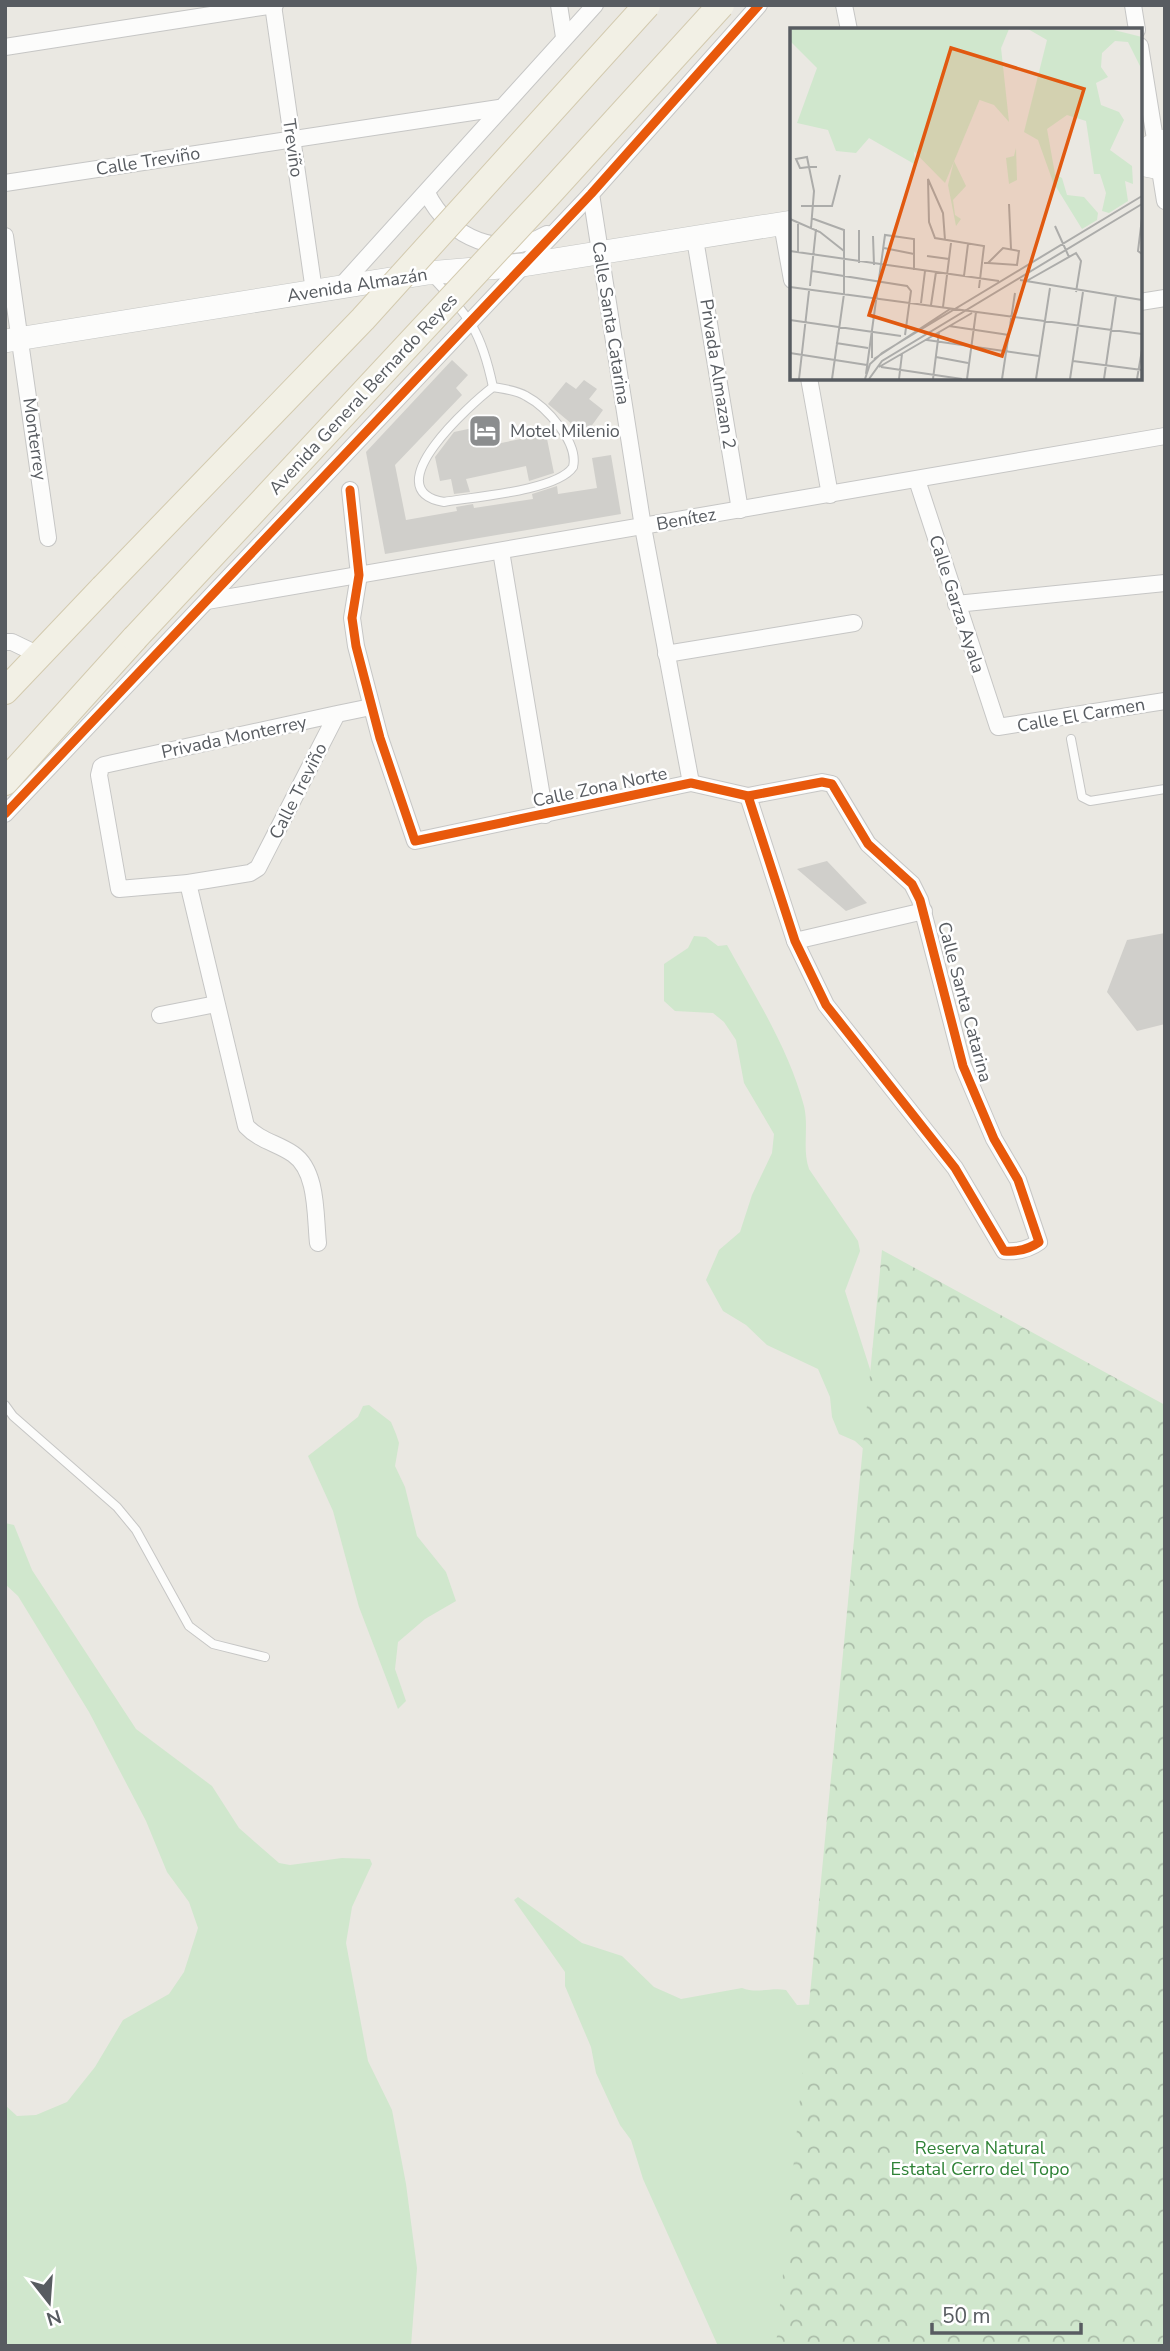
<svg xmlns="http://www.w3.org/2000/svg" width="1170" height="2351" viewBox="0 0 1170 2351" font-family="'Nunito Sans',sans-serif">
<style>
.grass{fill:#d0e7cd}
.forest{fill:url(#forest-crowns)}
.building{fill:#d0cfcb}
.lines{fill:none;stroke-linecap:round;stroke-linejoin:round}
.lane-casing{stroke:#c6c6c5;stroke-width:10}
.street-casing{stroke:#c6c6c5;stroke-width:18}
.secondary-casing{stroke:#c5c6c4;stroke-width:24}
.primary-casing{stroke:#d3caaf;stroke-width:28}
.lane{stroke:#fcfcfb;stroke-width:8}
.street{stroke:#fcfcfb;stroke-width:16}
.secondary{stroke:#fcfcfb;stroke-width:23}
.primary{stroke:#f2f0e5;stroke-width:26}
.primary-bridge-casing{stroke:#d3caaf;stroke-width:28;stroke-linecap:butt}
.primary-bridge{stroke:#f2f0e5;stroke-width:26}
.cycleway-casing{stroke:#fff;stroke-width:13}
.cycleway{stroke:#e8590c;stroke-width:9}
.labels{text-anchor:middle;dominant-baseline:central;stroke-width:5;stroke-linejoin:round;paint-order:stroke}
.street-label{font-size:18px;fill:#585c61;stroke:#fff}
.poi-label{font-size:18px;fill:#585c61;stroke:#fff;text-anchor:start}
.park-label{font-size:18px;fill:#2f8236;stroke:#fff}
.inset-road{fill:none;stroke:#acacaa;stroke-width:2}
.view{fill:#e15910;fill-opacity:0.15;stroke:#e15910;stroke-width:3.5}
.inset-edge{fill:none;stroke:#585c61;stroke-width:3.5}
</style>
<defs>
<pattern id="forest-crowns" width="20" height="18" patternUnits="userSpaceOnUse" patternTransform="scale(1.75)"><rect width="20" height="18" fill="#d0e7cd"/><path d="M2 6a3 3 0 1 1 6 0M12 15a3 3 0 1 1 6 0" fill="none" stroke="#acbeaa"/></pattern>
</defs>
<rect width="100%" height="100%" fill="#eae8e2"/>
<g class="grass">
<path d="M694,936L706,937L718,946L727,945C755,996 789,1049 804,1106C809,1127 802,1149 809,1169L858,1241L860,1251L845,1291L876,1388L868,1453L855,1441L839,1434L832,1417L830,1397L818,1369L767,1345L746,1325L723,1311L706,1280L719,1250L740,1232L752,1195L772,1153L774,1134L744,1083L736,1040L724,1022L713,1013L675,1011L664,1001V964L688,948Z"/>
<path d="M369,1405L391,1422L396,1434L399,1443L395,1466L405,1487L417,1536L446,1572L456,1601L425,1619L398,1642L395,1669L406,1701L398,1709L359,1607L333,1511L308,1456L358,1417L363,1406Z"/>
<path d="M5,1523L14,1525L32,1570L136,1729L212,1786L239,1828L279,1863L290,1865L342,1858L370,1859L372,1864L352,1907L346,1943L368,2061L392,2110L406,2184L417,2268L411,2346H5V2105L17,2116L36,2115L67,2102L95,2067L123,2020L169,1994L184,1972L198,1928L189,1902L167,1872L146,1821L89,1712L18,1596L5,1584Z"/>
<path d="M518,1897L582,1943L622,1956L654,1987L681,1999L742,1988C757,1994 771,1987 786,1990L797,2005L823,2004L1165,2346H718L643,2179L631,2140L620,2125L596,2073L591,2047L565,1986V1972L514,1900Z"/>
</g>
<path class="forest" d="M882,1250L1165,1405V2346H776Z"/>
<g class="building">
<path d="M452,360L468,375L456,388L462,395L395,465L406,520L457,511L456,507L473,504L474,508L533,499L532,494L557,486L558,494L597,488L592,458L611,455L621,514L385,554L366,452Z"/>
<path d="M584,380L597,389L589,399L603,410L585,435L548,404L566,382L576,389Z"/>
<path d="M487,425L491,445L546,434L554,473L529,481L526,466L466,479L470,492L454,494L451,479L440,481L435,457L454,432Z"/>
<path d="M827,861L867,903L846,911L797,869Z"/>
<path d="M1165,933V1024L1137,1031L1107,992L1127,940Z"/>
</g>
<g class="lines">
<defs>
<g id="lane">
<path d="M431,276C470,318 481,330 493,387"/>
<path d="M493,387C504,389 516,390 526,396C547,407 579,443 573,467C557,491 472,497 444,502C373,490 473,402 493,387Z"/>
<path d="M1071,739L1082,797L1090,801L1165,789"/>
<path d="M5,1405L13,1416L117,1507L136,1530L189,1626L213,1644L265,1657"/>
</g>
<g id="street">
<path d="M273,5L314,291"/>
<path d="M559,5L564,37"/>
<path d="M844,5L849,30"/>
<path d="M1133,5L1137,30"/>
<path d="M1140,46L1165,201"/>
<path d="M5,47L275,5"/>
<path d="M5,183L499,108"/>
<path d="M427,193C449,239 502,260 547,234"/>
<path d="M591,194L643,527L691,783"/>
<path d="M782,224L792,280"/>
<path d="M5,236L48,538"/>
<path d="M695,239L740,510"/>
<path d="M340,287L595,5"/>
<path d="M1140,302L1165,298"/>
<path d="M809,378L830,495"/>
<path d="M917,480L998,727L1165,701"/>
<path d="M350,490L359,575L352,618L356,646L380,738L415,841L691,783L748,796L822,782L832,784L868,844L912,884L920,900L963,1066L994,1139L1018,1180L1039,1242C1028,1250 1017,1252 1004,1251L955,1168L826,1005L795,941L748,796"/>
<path d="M501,551L545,815"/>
<path d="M207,601L1165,436"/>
<path d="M956,604L1165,583"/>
<path d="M5,642H12L39,655"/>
<path d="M666,654L854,623"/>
<path d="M337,714L258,868L250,873L188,883L119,889L99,775L101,767L104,765L337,714L371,707"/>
<path d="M5,814L591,194L759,5"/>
<path d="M188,883L246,1126C260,1141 277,1143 293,1154C318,1171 315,1216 318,1243"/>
<path d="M795,941L924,911"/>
<path d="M160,1015L216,1004"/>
</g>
<g id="secondary">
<path d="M1140,153L1157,143L1165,141"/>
<path d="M1140,164L1165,169"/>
<path d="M5,341L428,273L523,265L792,222"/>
</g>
<g id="primary">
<path d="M5,691L103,588"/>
<path d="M5,782L135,638"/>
</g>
</defs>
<use href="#lane" class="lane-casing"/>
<use href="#street" class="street-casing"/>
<use href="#secondary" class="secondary-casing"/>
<use href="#primary" class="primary-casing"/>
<use href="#lane" class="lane"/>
<use href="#street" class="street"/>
<use href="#secondary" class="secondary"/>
<use href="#primary" class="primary"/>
<defs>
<g id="primary-bridge">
<path d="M103,588L363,319L647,5"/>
<path d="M135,638L548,195L721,5"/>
</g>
</defs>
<use href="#primary-bridge" class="primary-bridge-casing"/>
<use href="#primary-bridge" class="primary-bridge"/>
<defs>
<g id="cycleway">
<path d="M350,490L359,575L352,618L356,646L380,738L415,841L691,783L748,796L822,782L832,784L868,844L912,884L920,900L963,1066L994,1139L1018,1180L1039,1242C1028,1250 1017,1252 1004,1251L955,1168L826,1005L795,941L748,796"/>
<path d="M5,814L591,194L759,5"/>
</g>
</defs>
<use href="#cycleway" class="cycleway-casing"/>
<use href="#cycleway" class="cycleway"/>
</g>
<defs>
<symbol id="hotel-square" viewBox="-11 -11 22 22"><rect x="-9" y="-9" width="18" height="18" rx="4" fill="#8b8d8e" stroke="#fff"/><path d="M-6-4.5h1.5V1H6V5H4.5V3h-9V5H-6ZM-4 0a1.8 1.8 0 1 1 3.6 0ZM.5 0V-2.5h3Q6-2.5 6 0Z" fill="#fff"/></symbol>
</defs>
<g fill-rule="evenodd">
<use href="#hotel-square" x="466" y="412" width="38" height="38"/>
</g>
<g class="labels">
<g class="street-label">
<text transform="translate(293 148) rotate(82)">Treviño</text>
<text transform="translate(148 161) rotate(-9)">Calle Treviño</text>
<text transform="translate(357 285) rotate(-9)">Avenida Almazán</text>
<text transform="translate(611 323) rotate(81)">Calle Santa Catarina</text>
<text transform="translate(718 374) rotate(81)">Privada Almazan 2</text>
<text transform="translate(363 394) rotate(-47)">Avenida General Bernardo Reyes</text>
<text transform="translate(35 439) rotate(82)">Monterrey</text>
<text transform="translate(686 519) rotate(-10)">Benítez</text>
<text transform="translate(957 604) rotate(72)">Calle Garza Ayala</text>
<text transform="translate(1081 715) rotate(-10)">Calle El Carmen</text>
<text transform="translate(234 737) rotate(-12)">Privada Monterrey</text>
<text transform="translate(600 787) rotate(-12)">Calle Zona Norte</text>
<text transform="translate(298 791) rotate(-63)">Calle Treviño</text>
<text transform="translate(965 1002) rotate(75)">Calle Santa Catarina</text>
</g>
<g class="poi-label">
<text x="510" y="431">Motel Milenio</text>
</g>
<g class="park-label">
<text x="980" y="2148">Reserva Natural<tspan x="980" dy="21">Estatal Cerro del Topo</tspan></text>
</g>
</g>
<g transform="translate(790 28)">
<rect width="352" height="352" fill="#eae8e2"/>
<path d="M0,1H209L219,94L204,77L187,71L117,81L126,137L79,110L66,125L46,123L38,102L7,95L27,40L0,13ZM238,1H320L352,9L351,40L338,14L325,13L312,25L311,39L318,49L306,55L311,77L329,84L334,92L320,122L342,138L343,156L335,153L338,173L319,185L312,183L316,165L310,146H304L296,93L277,87L257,101L265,146L272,150L277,167L294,169L308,185L307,192L292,201L263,154L248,112L234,104L257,12ZM226,120L227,152L219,156L216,130L224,128ZM164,133L176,158L163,172L165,187L171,191L166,198L158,157Z" fill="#d0e7cd"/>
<path d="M4,1H219L155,155Z" fill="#d0e7cd"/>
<path class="inset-road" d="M219,176L221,221M11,178H42L50,147M21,190L54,202V266L42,351M352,190L348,223L352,226M0,191L30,204L54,223M8,196V224M265,198L279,229M21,200L24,163L19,139L17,129L6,131L10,140H11L19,139H27M83,208L84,237M155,212L153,185L138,151L139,194L145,210L194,218L189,260M94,220L124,226M0,223L209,253M137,228L159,231M69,235V202M194,235H198L227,237L229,223L213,220L198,235M22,243L117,258L121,263L115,307M174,248L178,216M230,252L352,272M233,255L286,225L291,233L286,264M20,258L26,201M0,259L352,306M131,275L135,243M141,277L146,244M153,279L161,215M0,292L111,308M159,298L219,307M82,303V330M137,312L249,328M46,315L78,320M0,325L77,337M146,329L178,335M84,331L160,281M283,333L352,342M89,339L182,285M91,339L172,351M76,346L95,207L124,211V242M9,351L19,263M75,351L80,336L92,325L352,168M79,351L92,333L352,176M109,351L112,326M143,351L149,304M177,351L186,284M212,351L225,265M246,351L260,260M280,351L293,264M314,351L326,268M347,351L352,322"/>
<path class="view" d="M161,20L294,61L212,328L79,287Z"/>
<rect width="352" height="352" class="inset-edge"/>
</g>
<rect width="1170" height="2351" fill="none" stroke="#585c61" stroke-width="14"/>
<g transform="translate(49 2302) rotate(163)" stroke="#ffffff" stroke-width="5" paint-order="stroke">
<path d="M0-5L12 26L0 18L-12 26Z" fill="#585c61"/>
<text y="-10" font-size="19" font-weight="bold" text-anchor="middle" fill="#585c61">N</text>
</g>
<path d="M932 2323v10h149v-10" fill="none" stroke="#585c61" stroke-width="3.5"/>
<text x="942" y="2323" font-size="21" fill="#585c61" stroke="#ffffff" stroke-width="5" paint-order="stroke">50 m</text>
</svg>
